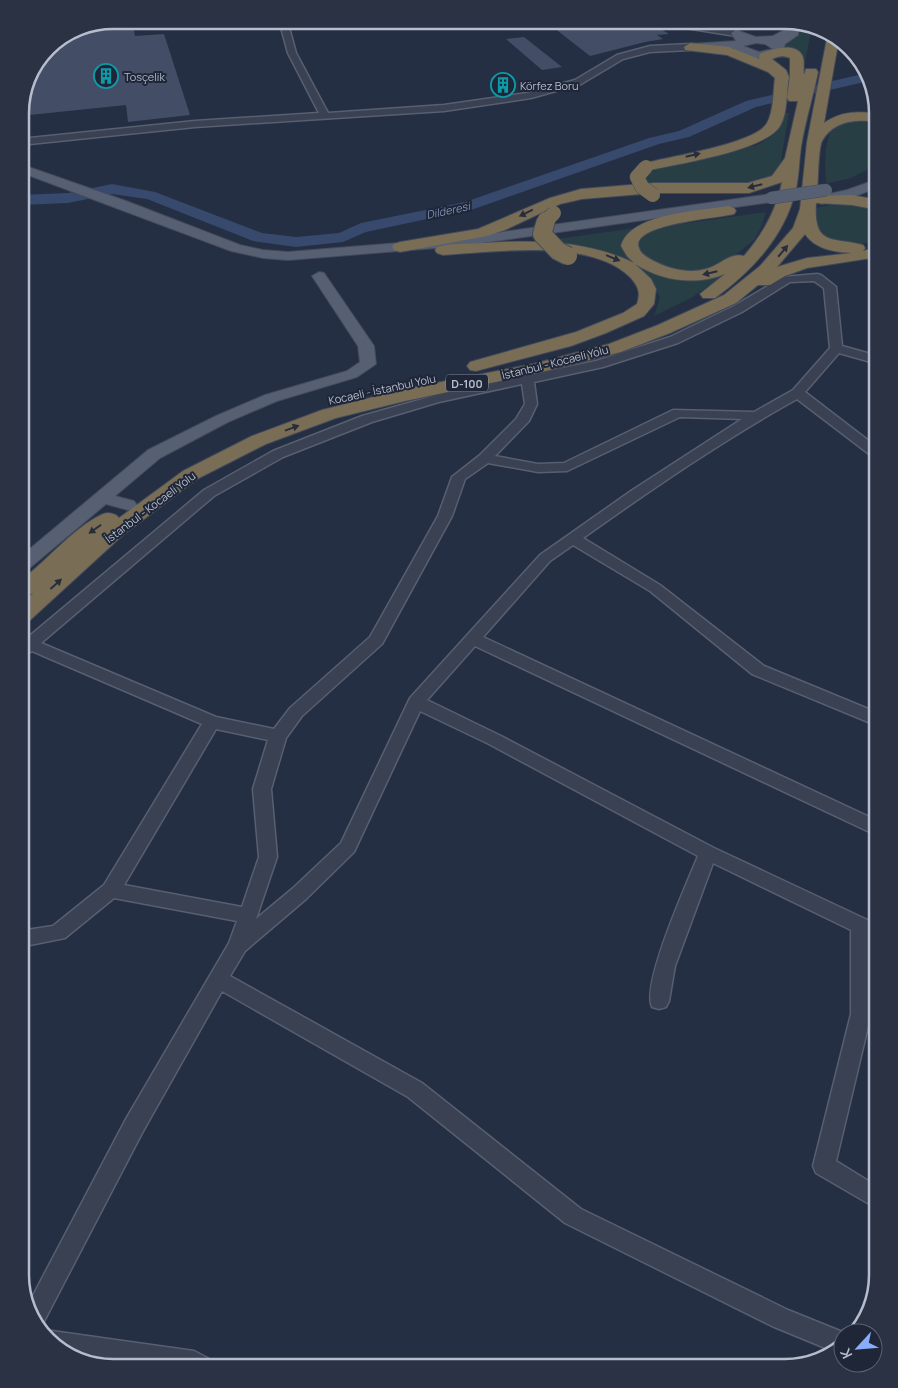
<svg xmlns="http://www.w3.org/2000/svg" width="898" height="1388" viewBox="0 0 898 1388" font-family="Manrope,sans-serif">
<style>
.green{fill:#273e44}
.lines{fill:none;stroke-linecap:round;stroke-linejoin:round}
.river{fill:#37496c;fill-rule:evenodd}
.building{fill:#434e66}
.minor-casing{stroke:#575f70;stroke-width:3}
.major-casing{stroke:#434a5c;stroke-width:2}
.highway-casing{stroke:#41495a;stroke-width:2}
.minor{fill:#394153;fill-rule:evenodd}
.major{fill:#576073;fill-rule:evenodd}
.highway{fill:#796e55;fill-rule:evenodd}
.major-bridge-casing{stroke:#434a5c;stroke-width:13;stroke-linecap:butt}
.highway-bridge-far1-casing{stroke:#41495a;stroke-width:15;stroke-linecap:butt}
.highway-bridge-casing{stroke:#41495a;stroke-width:20;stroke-linecap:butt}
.major-bridge{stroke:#576073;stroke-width:12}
.highway-bridge-far1{stroke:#796e55;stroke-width:14}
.highway-bridge{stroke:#796e55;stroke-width:18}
.oneway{fill:#272d3b}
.labels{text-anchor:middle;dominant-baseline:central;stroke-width:4;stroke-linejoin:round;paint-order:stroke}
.far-poi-label{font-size:11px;fill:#b6bdcd;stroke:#1e2638;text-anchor:start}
.far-water-label{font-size:11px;font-style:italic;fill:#7c8fb6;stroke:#1e2638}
.far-street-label{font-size:11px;fill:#b6bdcd;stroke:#1e2638}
.shield{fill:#1e2638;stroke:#8890a0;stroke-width:1}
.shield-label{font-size:11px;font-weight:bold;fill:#b6bdcd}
.rim{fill:none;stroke:#b6bdcd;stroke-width:2.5}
</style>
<rect width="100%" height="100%" fill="#242f43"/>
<g class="green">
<path d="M805,25L812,27L802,76L785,46C790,37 800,35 805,25Z"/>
<path d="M784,113H789L780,167L774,176L752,185L651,186L644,180C646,173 651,171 658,168L757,145C774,136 779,132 784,113Z"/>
<path d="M878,120V164L851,178L826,184C825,168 822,126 843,121C854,119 867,120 878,120Z"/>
<path d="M838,203L878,207V238C862,247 843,247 826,239C822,237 818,231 815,227L816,208Z"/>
<path d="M766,212L761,228L754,240L733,257L709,270L678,271L652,264L636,248L638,240L659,227Z"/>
<path d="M642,227L636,261L715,277L728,273L691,298L654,316L660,298C646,257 599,245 560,245L557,239Z"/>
</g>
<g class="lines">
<path class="river" d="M867,73L869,81L756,107L689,137L659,144L474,209L366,232L343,242L296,247L253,241L147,199L112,194L68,203L20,205V195L68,193L112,184L155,192L262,233L296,237L339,233L361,223L465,202L649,138L679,131L746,101Z"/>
</g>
<g class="building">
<path d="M115,20H132L135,36L164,34L190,115L128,122L126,105L20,116V107L47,47L78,27Z"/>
<path d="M646,20L669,34L657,35L663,39L645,42L590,56L549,24L614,21L646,25Z"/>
<path d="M524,37L562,67L542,70L506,39Z"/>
</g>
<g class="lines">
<defs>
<g id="minor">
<path d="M279,20H287L296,53L328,113L444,105L527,93L575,80L617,55L650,46L690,44L694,47L690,50L650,52L623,59L581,84L531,98L444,111L195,127L20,145V139L195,121L319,113L288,53Z"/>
<path d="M525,20H533L535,26L528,28L524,22Z"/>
<path d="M650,20H671L736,30L740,33L736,36L654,23Z"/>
<path d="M817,274L821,275L836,287L842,346L878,356V364L839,353L805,392L878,448V458L873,457L797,399C723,440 652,489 583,538L660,585L764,666L878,713V726L752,674L650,591L573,545L550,561L483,637L878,821V836L475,646L427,700L501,736L714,848L878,925V942L870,939L871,1014L836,1161L878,1187V1209L816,1173L813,1166L851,1014V930L713,863L675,966L669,1001L666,1007L659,1009L652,1007C641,985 687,883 698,856L489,744L420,711L354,852L306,899L245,951L230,976L422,1083L581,1209L788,1310L845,1333H843V1344L835,1352L772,1326L565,1223L408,1097L222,991L142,1133L40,1329L32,1321L28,1305L126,1119L229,943L237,921L114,898L65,938L20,947V931L53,926L104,885L202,724L32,651L20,658V644L204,490L273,451L362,416L437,395L596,361L670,337L734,306L783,277ZM814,281L824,288L830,348L793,390L754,412L673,410L564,463L538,464L495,456L529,421L537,404L534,382L603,367L678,343L742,312L790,282ZM522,384L525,404L516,419L480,455L452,477L438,516L370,637L290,708L274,729L216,717L41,643L214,496L283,457L372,422L439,402ZM680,417L742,419L631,491L540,555L410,698L341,843L292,889L256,919L277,857L271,789L286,738L302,716L382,644L452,516L465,479L488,463L538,472L567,471ZM216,729L268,740L253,789L259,857L242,907L124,885Z"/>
<path d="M52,1331L194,1351L211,1360L215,1368H143L80,1359L61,1353L44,1334Z"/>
</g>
<g id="major">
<path d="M794,25L799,28L798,35L785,44L783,52C769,60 745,62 733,48L690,50L685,47L690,44L736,41L731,33L736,30L756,37L773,36ZM756,43L765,44L773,49L759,52L743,46Z"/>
<path d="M20,164L126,201L240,245L263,250L288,252L460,238L771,194L777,198L771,202L460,246L288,260L263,258L231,251L20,172Z"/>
<path d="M878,179V187L856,196L821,204L815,200L816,197L847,190Z"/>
<path d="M319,272L324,273L374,346L376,364L357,377L277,401L228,422L160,458L115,496L134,501L137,505L134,509L128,510L106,504L26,571L20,573V557L148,450L216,416L265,395L347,371L360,362L358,346L312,276Z"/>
</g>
<g id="highway">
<path d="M828,33L839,38L824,123C841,111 859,111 878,114V122C857,119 834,120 822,141C818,149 818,185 817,196L852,195L878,200V210L852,205L816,203C813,247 833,237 863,245L865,248L863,251L878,247V257L807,268L785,276L770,285H758L736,303L670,333L621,352L534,374L405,401L336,418L266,444L197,479L123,535L28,622L20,624V605L33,593L20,599V581C47,561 72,529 101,515C107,512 111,513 116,515L119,518L183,471L252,436L322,410L405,389L533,364L609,344L658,325L724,295L760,266L793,228L800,209L807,142ZM805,234C815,249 834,252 852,253L807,258L777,267Z"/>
<path d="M690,43L729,47L759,59L760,54C770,50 794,41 802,55C805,60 803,70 804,75L806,69H816L818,72C813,97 805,122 801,147C799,161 799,175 796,189C785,236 753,270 715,298H703L700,294L725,274C695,286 662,281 635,264L651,279L656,289L654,304L644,316L606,333L571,346L476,371L470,370L467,366L470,362L576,332L623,313L637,304C641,292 638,286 630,277C590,238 495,252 443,255L437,253L435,250L437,247C452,243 468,244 483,243C535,240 586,240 634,263L627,256L621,246C630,213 700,211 728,206L734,208L736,211L734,214C720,218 629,224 639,248C641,255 650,259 656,262C672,270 692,274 709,268C721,264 731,252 744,256C763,234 776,211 782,182L749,193H654L582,199L560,204L505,230L487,236L400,252L394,250L392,247L394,244L400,242L478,229L550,198L581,189L654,183H748L772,176L785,158L798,101H789L787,98L790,75V58C783,55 778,56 772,59L786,70L789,77C786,92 788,113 780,126C765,151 675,164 646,171L641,170L639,167L641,164C666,157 756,144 767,123C774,111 773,91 775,78L768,72L727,55L685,50L684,47Z"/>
</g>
</defs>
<use href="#minor" class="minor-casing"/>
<use href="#major" class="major-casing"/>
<use href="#highway" class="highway-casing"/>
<use href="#minor" class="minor"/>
<use href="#major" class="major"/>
<use href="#highway" class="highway"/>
<defs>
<path id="major-bridge" d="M771,198L826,190"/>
<g id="highway-bridge-far1">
<path d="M646,167L637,177L642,187L653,195"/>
<path d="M545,222L554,213"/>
</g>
<path id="highway-bridge" d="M546,221L542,234L558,251L568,256"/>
</defs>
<use href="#major-bridge" class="major-bridge-casing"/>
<use href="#highway-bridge-far1" class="highway-bridge-far1-casing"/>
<use href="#highway-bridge" class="highway-bridge-casing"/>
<use href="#major-bridge" class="major-bridge"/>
<use href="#highway-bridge-far1" class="highway-bridge-far1"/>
<use href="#highway-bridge" class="highway-bridge"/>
</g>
<defs><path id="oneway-solid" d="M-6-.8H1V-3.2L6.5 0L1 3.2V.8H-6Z" transform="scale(1.25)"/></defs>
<g class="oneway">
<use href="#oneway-solid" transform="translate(693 155) rotate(-13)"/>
<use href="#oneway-solid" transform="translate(755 186) rotate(166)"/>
<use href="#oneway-solid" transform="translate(526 213) rotate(154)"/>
<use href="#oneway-solid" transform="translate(783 251) rotate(-50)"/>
<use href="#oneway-solid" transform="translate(613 258) rotate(22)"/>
<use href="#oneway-solid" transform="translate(710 273) rotate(167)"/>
<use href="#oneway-solid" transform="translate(292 428) rotate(-20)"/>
<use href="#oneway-solid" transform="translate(95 529) rotate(145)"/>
<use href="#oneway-solid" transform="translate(56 584) rotate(-42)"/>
</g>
<defs>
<symbol id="building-ring" viewBox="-11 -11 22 22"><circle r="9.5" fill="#1e2638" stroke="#0f9aa8" stroke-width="1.5"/><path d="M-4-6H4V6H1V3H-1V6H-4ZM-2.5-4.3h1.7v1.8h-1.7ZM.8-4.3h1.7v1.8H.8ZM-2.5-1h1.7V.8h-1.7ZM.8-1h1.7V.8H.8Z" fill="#0f9aa8"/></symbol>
</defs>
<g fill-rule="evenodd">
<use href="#building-ring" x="92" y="62" width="28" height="28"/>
<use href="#building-ring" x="489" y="71" width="28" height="28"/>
</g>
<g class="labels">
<g class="far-poi-label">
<text x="124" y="76">Tosçelik</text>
<text x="520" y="85">Körfez Boru</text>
</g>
<g class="far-water-label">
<text transform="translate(448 210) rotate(-12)">Dilderesi</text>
</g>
<g class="far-street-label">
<text transform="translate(555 362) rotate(-14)">İstanbul - Kocaeli Yolu</text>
<text transform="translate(382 389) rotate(-12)">Kocaeli - İstanbul Yolu</text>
<text transform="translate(150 507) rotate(-37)">İstanbul - Kocaeli Yolu</text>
</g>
<rect class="shield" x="446" y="374.5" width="42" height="17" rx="4"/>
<g class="shield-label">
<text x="467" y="383">D-100</text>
</g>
</g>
<path d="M0 0H898V1388H0ZM113 29H785A84 84 0 0 1 869 113V1275A84 84 0 0 1 785 1359H113A84 84 0 0 1 29 1275V113A84 84 0 0 1 113 29Z" fill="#2a3244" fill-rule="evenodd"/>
<path class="rim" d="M113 29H785A84 84 0 0 1 869 113V1275A84 84 0 0 1 785 1359H113A84 84 0 0 1 29 1275V113A84 84 0 0 1 113 29Z"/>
<g transform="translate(858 1348) rotate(244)"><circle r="24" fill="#1e2638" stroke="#5b6274"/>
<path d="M0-4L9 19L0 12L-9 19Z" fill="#89acff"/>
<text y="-8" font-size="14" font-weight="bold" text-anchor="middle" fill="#b6bdcd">K</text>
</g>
</svg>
